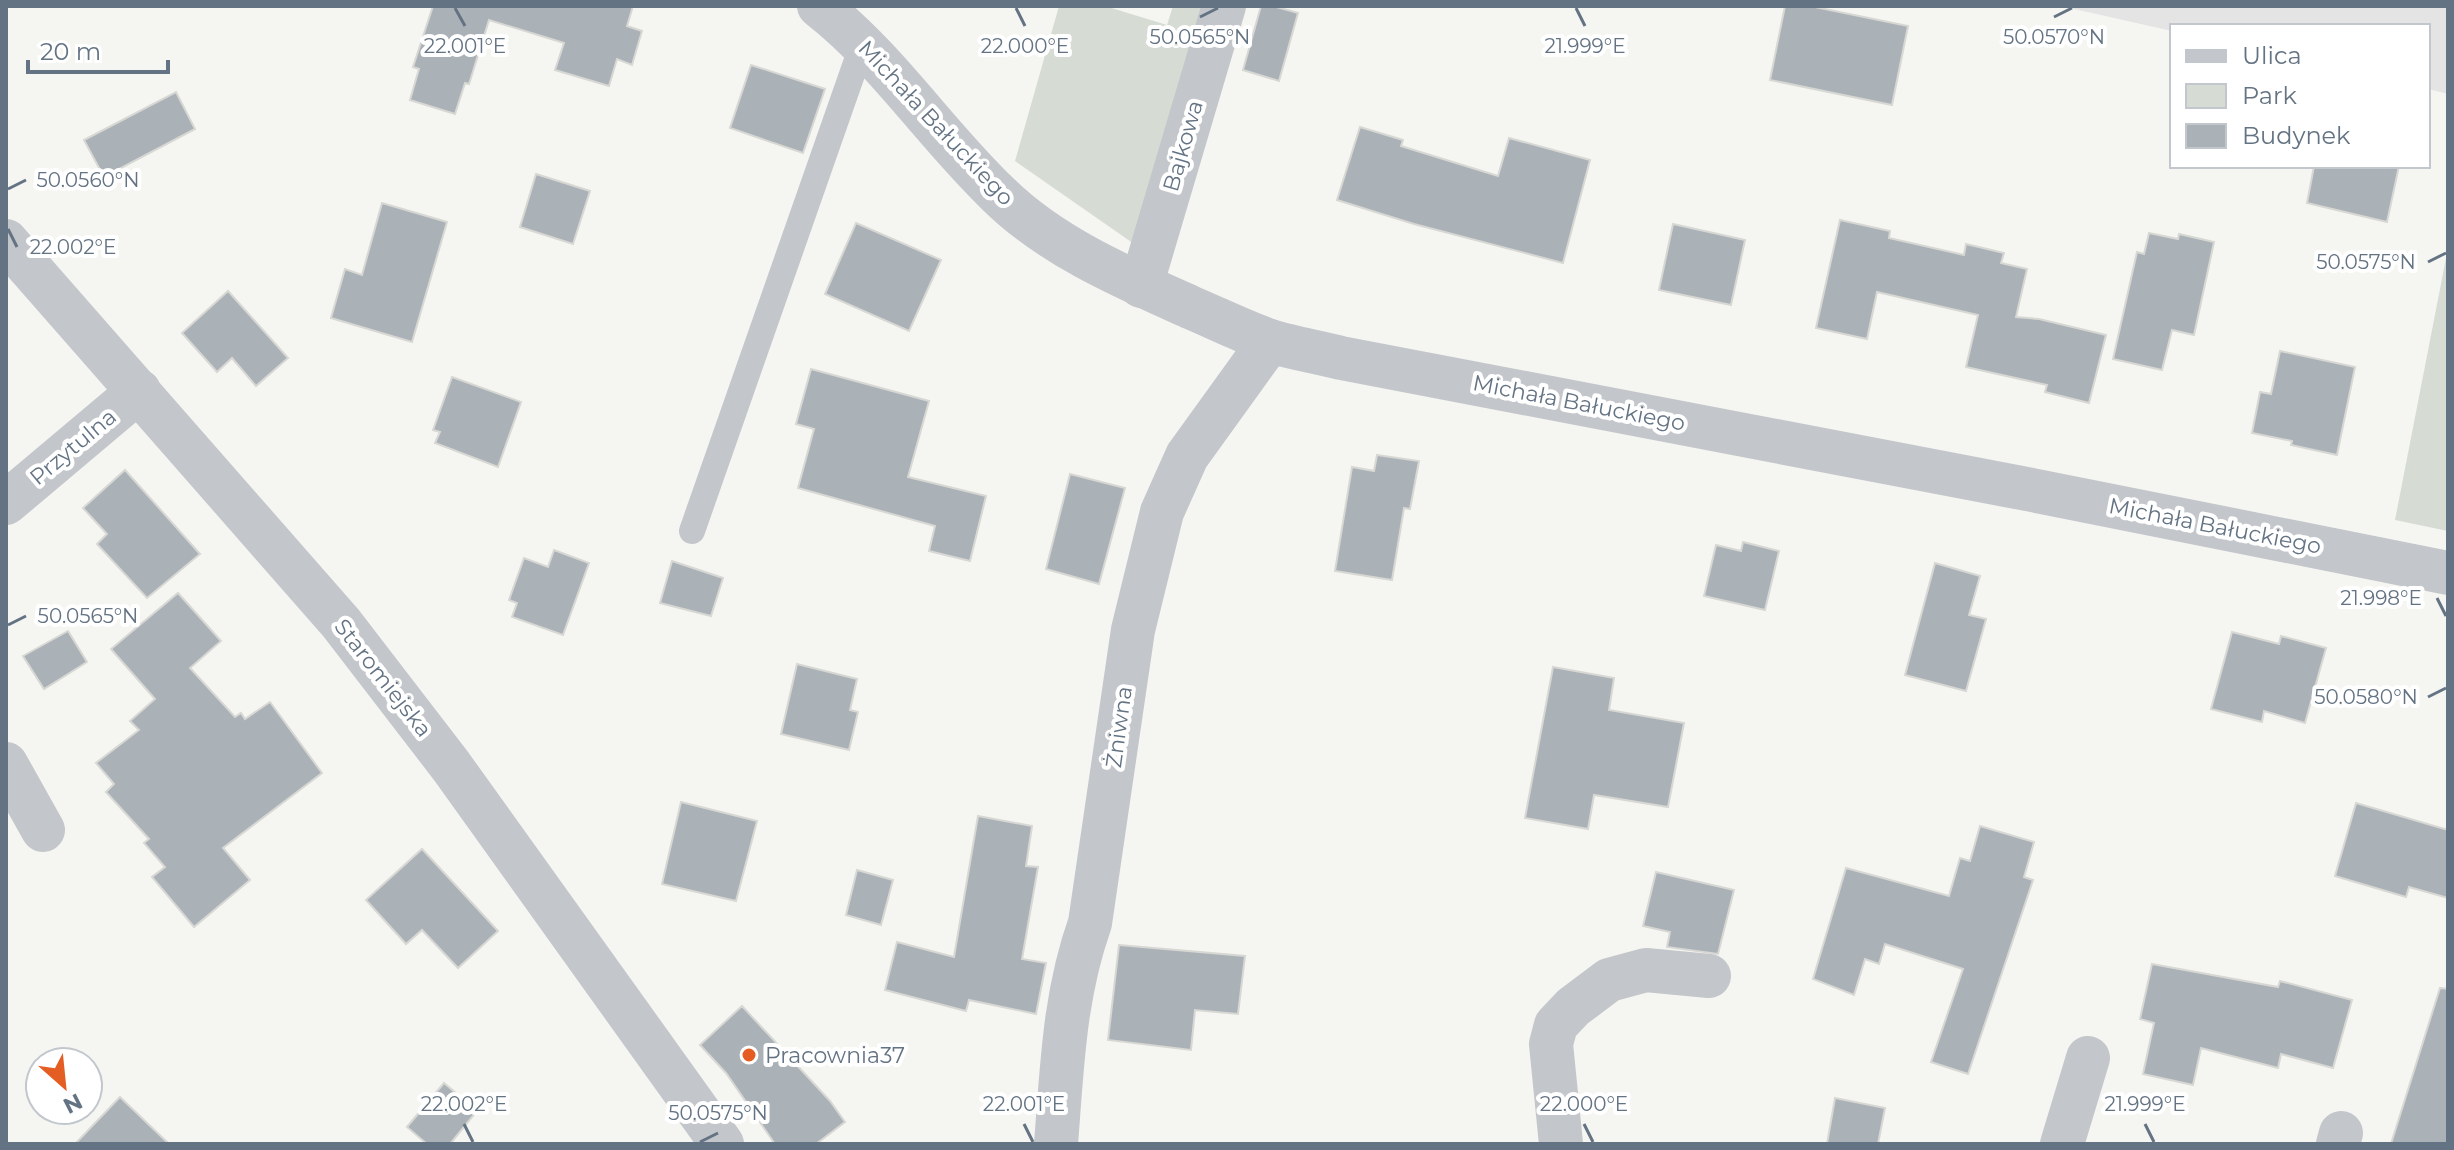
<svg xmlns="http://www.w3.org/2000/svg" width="2454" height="1150" viewBox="0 0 2454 1150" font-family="Montserrat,sans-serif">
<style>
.built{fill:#e3e4e3}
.green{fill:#d6dcd3}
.building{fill:#aab1b7;stroke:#d7d7d4;stroke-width:2}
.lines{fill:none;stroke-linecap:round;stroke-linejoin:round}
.service{stroke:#c3c6ca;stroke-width:26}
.minor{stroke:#c3c6ca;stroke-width:44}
.tertiary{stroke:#c3c6ca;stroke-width:44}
.ticks{fill:none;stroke:#647383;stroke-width:3}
.poi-dot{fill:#e45d23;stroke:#fff;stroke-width:3}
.labels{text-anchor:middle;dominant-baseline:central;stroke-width:8;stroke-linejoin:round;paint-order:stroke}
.street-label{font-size:22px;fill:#647383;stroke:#fff}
.poi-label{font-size:22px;fill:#647383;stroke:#fff;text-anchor:start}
.ticks-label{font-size:20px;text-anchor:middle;fill:#647383;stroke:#fff;stroke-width:8;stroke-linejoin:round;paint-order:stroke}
</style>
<rect width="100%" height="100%" fill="#f5f5f2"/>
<path class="built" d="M2061,6H2448V94L2428,89V26H2172V31Z"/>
<g class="green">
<path d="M1059,6H1105L1167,25L1173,6H1206L1137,246L1015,161Z"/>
<path d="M2448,248V531L2395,520Z"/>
</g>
<g class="building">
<path d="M433,6H633L627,26L642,31L632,65L617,59L609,86L555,70L564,43L489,20L469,84L465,83L455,114L410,100L419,69L413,67Z"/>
<path d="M1261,6H1273L1298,13L1279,81L1243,70Z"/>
<path d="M1785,6H1810L1908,26L1892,105L1770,80Z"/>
<path d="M751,65L825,89L803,153L730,128Z"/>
<path d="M176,92L195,129L104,177L84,140Z"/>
<path d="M1360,127L1403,140L1401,146L1498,176L1509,138L1590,160L1563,263L1414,224L1337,200Z"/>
<path d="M2314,166H2399L2387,222L2307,203Z"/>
<path d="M536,174L590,191L573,244L520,227Z"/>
<path d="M382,203L447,222L412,342L331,318L345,269L362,275Z"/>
<path d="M1840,220L1890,231L1889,238L1964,255L1966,244L2004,253L2001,263L2027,269L2016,317L2039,319L2106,335L2089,403L2045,392L2047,385L1966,367L1978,315L1877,292L1867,339L1816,328Z"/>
<path d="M856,223L941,260L909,331L825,294Z"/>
<path d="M1673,224L1745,240L1731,305L1659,290Z"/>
<path d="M2149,233L2178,239L2179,234L2214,242L2194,335L2172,330L2162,370L2113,359L2137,252L2144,254Z"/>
<path d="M228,291L288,358L256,386L232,358L217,372L182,333Z"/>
<path d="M2280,351L2355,367L2337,455L2291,445L2292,441L2252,433L2260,392L2271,394Z"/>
<path d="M811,369L929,401L908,477L986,496L970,561L929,551L935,526L798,488L814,429L796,424Z"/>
<path d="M452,377L521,402L498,467L435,443L440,432L433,430Z"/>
<path d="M1377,455L1419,461L1410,509L1404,508L1392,580L1335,571L1352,467L1374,471Z"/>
<path d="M125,470L200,554L147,598L97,544L107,534L83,508Z"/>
<path d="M1070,474L1125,488L1099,584L1046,569Z"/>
<path d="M1743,542L1779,551L1765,610L1704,596L1716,545L1741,551Z"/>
<path d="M554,550L589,563L563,635L512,617L517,603L509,600L524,558L548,567Z"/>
<path d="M672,561L723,578L711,616L660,603Z"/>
<path d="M1935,563L1980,576L1969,615L1986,619L1966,691L1905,675Z"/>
<path d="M178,593L221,641L190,668L235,717L241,713L245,719L270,702L322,773L223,848L250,880L194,927L152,877L165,867L144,843L149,839L106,792L114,784L96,763L139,730L130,721L155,699L111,649Z"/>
<path d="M68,631L87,662L44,689L23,656Z"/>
<path d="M2232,632L2279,644L2281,636L2326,648L2305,723L2264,711L2262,722L2211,709Z"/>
<path d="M797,664L857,679L850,710L858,712L849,750L781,734Z"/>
<path d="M1553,667L1614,678L1609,710L1684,723L1668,807L1594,795L1588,829L1525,818Z"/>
<path d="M681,802L757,821L736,901L662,884Z"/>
<path d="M2356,803L2448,830V898L2409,887L2406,897L2335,876Z"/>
<path d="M978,816L1032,826L1026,866L1038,867L1022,959L1046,963L1036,1014L969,1000L966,1011L885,990L897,942L954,957Z"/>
<path d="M1980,826L2034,842L2024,877L2033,880L1968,1074L1931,1062L1963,969L1885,944L1879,964L1865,959L1854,995L1813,979L1846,868L1949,896L1960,858L1970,861Z"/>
<path d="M422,849L498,931L458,968L422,930L406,944L366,900Z"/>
<path d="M857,870L893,880L881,925L846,915Z"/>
<path d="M1656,872L1734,890L1718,954L1667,947L1670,932L1643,926Z"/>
<path d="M1119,945L1245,956L1238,1014L1195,1010L1191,1050L1108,1040Z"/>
<path d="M2152,964L2278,987L2280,981L2352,1000L2333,1068L2281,1054L2278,1068L2201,1048L2193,1085L2143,1074L2154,1023L2140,1019Z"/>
<path d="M2440,988L2448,989V1144H2391Z"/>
<path d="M742,1006L830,1101L845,1122L816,1144H775L726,1073L700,1045Z"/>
<path d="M444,1083L477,1111L450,1144H427L407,1127Z"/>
<path d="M120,1097L169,1144H75Z"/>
<path d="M1835,1098L1885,1108L1878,1144H1827Z"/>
</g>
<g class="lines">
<path class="service" d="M692,531L863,43"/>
<g class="minor">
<path d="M819,6C888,60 936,135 999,195C1052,247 1125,278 1192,308C1218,319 1244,332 1270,341C1293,348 1318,352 1341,358L2032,490L2448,573"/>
<path d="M1141,286L1224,6"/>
<path d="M6,503L139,391"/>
<path d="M6,764L43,830"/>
<path d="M1056,1144C1062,1068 1064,996 1090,923L1133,630L1162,512L1187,456L1270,341"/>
<path d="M1561,1144L1551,1044L1556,1025L1573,1007L1609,980L1646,970L1709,976"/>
<path d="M2062,1144L2088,1058"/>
<path d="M2338,1144L2341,1133"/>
</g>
<path class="tertiary" d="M6,241L341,623L451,766L722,1144"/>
</g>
<path class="ticks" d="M455,8L465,26M1016,8L1025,26M1576,8L1585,26M1200,17L1218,8M2054,17L2072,8M8,189L26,180M8,229L17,247M2428,262L2446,253M2437,598L2446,616M8,625L26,616M2428,697L2446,688M464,1124L473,1142M1024,1124L1033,1142M1584,1124L1593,1142M2145,1124L2154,1142M700,1142L718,1133"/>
<circle class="poi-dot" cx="749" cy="1055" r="8"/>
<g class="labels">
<g class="street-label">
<text transform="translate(936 123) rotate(47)">Michała Bałuckiego</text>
<text transform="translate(1183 146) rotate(-74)">Bajkowa</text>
<text transform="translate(1579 403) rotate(11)">Michała Bałuckiego</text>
<text transform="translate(73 447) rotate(-40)">Przytulna</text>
<text transform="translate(2215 526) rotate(11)">Michała Bałuckiego</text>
<text transform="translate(383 678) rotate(52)">Staromiejska</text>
<text transform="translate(1119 727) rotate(-82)">Żniwna</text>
</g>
<g class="poi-label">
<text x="765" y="1055">Pracownia37</text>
</g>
</g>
<g class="ticks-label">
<text x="1200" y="44">50.0565°N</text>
<text x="2054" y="44">50.0570°N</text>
<text x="465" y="53">22.001°E</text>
<text x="1025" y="53">22.000°E</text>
<text x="1585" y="53">21.999°E</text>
<text x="88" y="187">50.0560°N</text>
<text x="73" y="254">22.002°E</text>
<text x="2366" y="269">50.0575°N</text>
<text x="2381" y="605">21.998°E</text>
<text x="88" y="623">50.0565°N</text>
<text x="2366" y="704">50.0580°N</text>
<text x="464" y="1111">22.002°E</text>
<text x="1024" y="1111">22.001°E</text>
<text x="1584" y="1111">22.000°E</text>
<text x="2145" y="1111">21.999°E</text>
<text x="718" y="1120">50.0575°N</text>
</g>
<rect width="2454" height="1150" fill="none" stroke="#647383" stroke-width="16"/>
<rect x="2170" y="24" width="260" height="144" fill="#ffffff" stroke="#c1c7cd" stroke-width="2"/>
<rect x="2186" y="50" width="40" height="12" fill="#c3c6ca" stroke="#c1c7cd" stroke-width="2"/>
<text x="2242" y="64" font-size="24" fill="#647383">Ulica</text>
<rect x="2186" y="84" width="40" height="24" fill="#d6dcd3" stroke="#c1c7cd" stroke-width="2"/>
<text x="2242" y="104" font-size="24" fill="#647383">Park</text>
<rect x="2186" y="124" width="40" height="24" fill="#aab1b7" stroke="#c1c7cd" stroke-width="2"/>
<text x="2242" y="144" font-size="24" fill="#647383">Budynek</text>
<g transform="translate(64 1086) rotate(153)"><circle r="38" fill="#ffffff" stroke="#c1c7cd" stroke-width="2"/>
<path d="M0-6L14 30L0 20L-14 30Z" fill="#e45d23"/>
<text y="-12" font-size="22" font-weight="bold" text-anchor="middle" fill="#647383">N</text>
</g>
<path d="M28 60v12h140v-12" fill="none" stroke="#647383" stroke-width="4"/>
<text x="40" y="60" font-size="24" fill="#647383" stroke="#ffffff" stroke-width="6" paint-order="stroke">20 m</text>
</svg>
